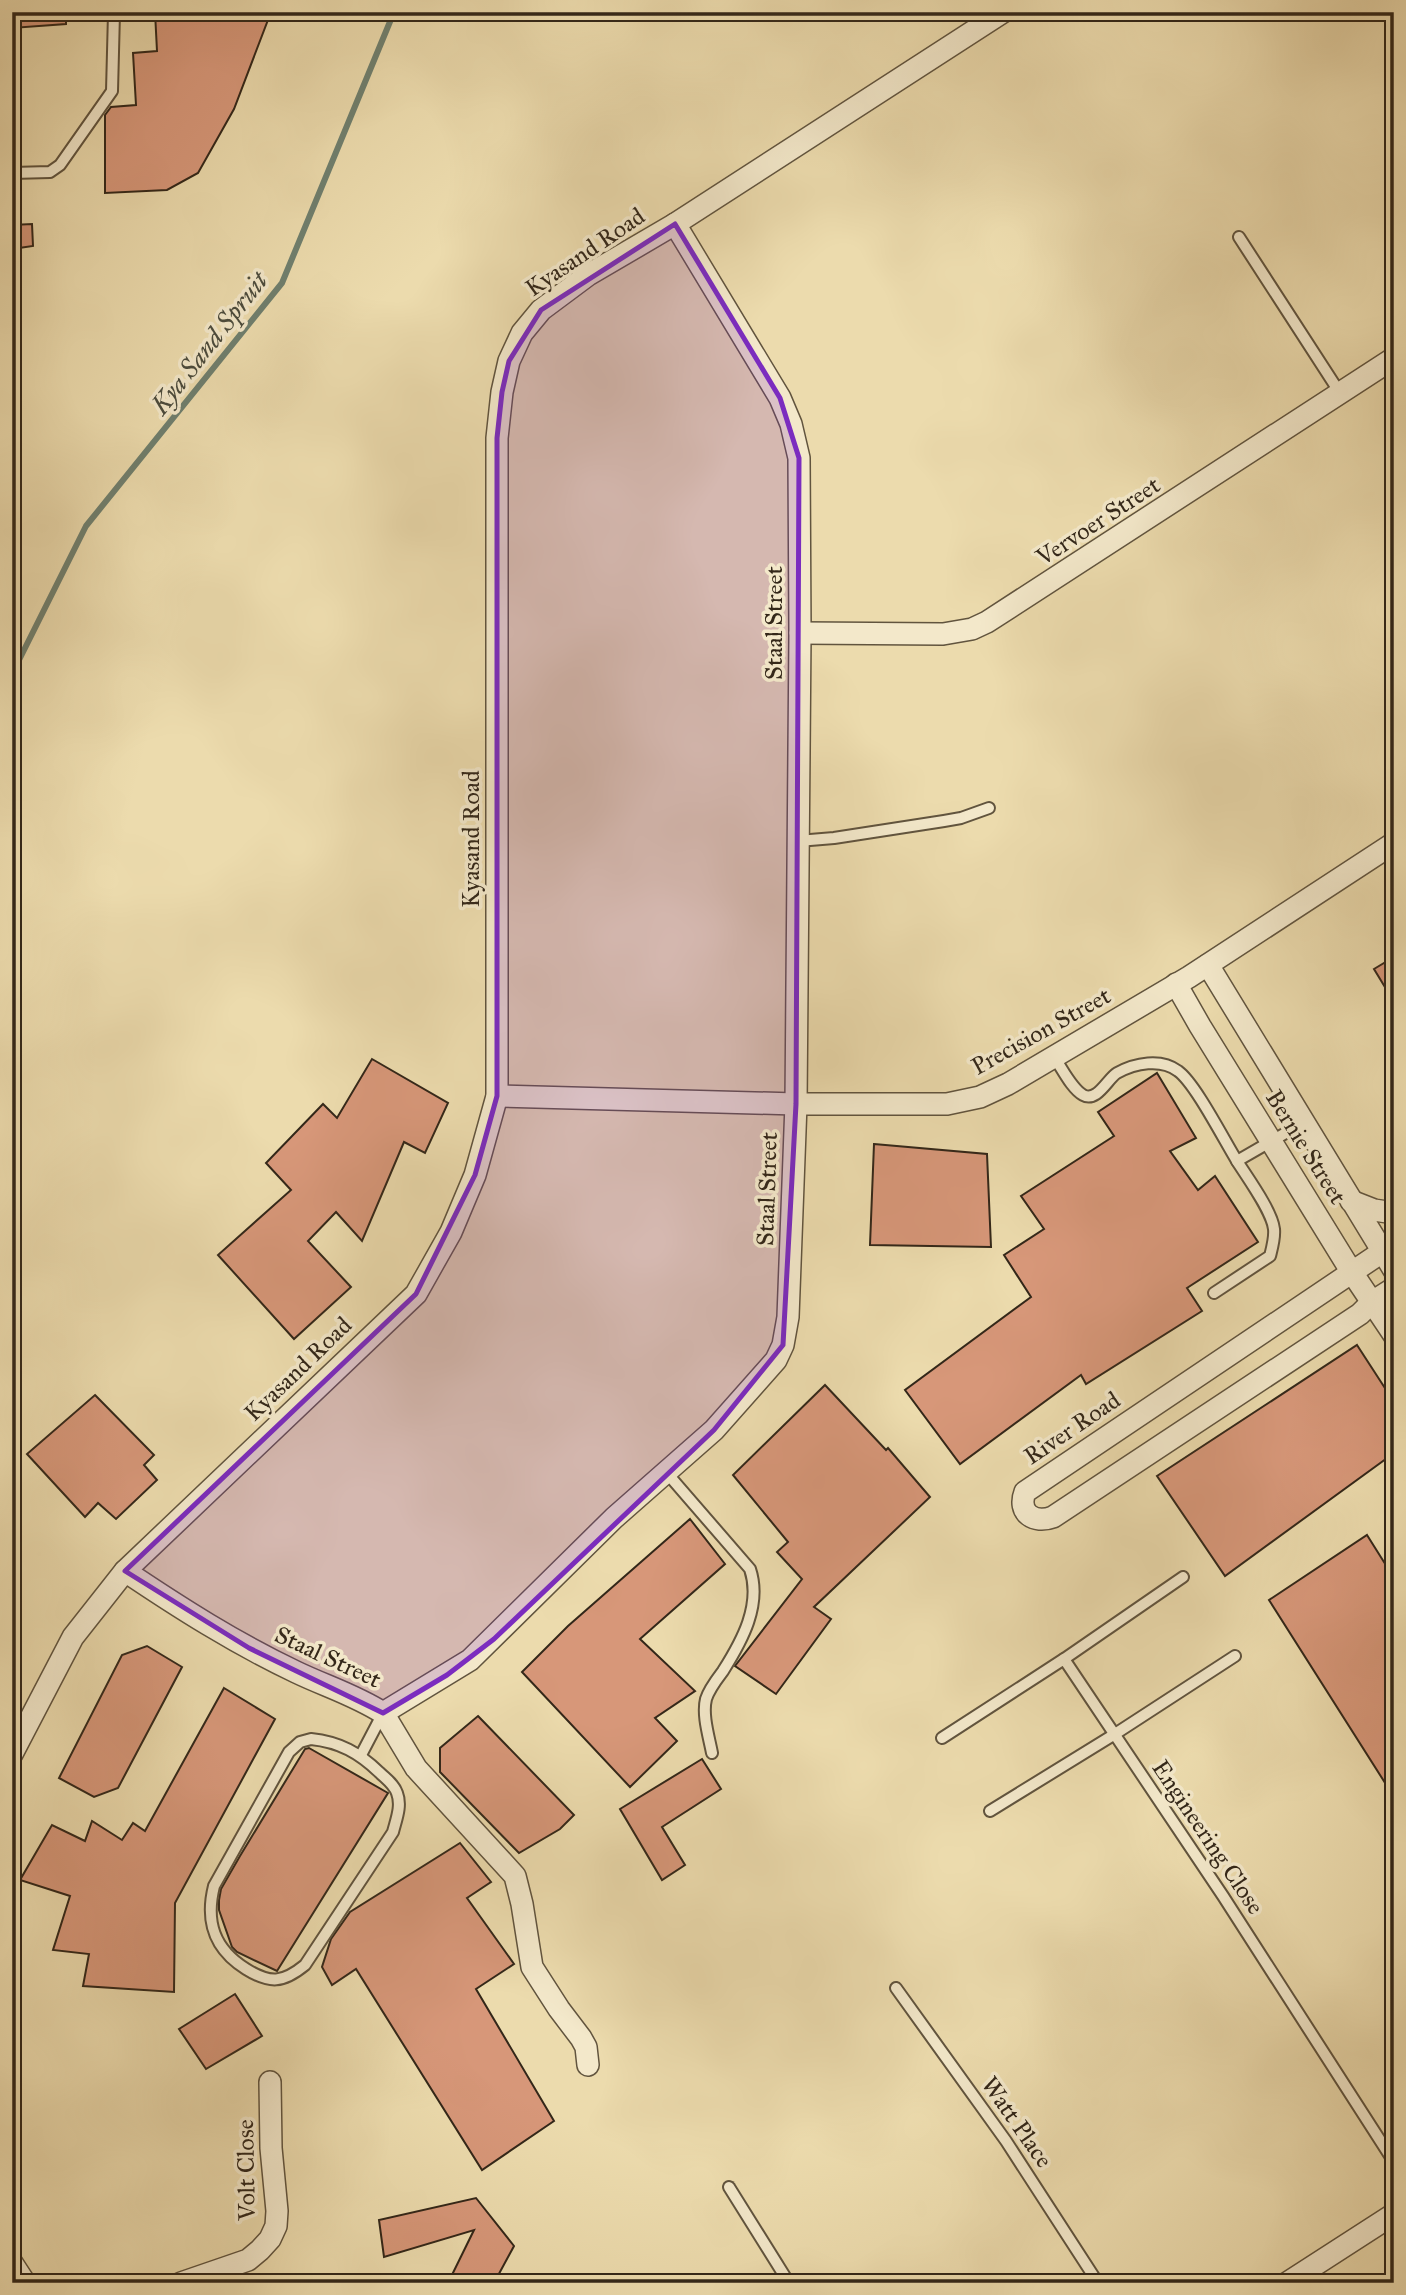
<svg xmlns="http://www.w3.org/2000/svg" width="1406" height="2295" viewBox="0 0 1406 2295" font-family="'IM FELL Great Primer',serif">
<style>
.lines{fill:none;stroke-linecap:round;stroke-linejoin:round}
.stream{stroke:#70806f;stroke-width:6}
.building{fill:#d79779;stroke:#332719;stroke-width:2}
.service-casing{stroke:#61543e;stroke-width:14}
.minor-casing{stroke:#61543e;stroke-width:24}
.service{stroke:#f3e8ca;stroke-width:10}
.minor{stroke:#f3e8ca;stroke-width:21}
.marked{fill:#7b2cbf;fill-opacity:0.2;stroke:#7b2cbf;stroke-width:5;stroke-linejoin:round}
.labels{text-anchor:middle;dominant-baseline:central;stroke-width:7;stroke-linejoin:round;paint-order:stroke}
.street-label{font-size:24px;fill:#332719;stroke:#f3e8ca}
.water-label{font-size:26px;font-style:italic;fill:#4c4c3d;stroke:#f3e8ca}
</style>
<rect width="100%" height="100%" fill="#ecdbad"/>
<filter id="stains"><feTurbulence type="fractalNoise" baseFrequency=".00286" numOctaves="4"/><feColorMatrix values="0 0 0 0 .2 0 0 0 0 .09 0 0 0 0 .02 0 0 0 .5 -.17"/></filter>
<radialGradient id="worn" r=".72"><stop offset=".6" stop-color="#630" stop-opacity="0"/><stop offset="1" stop-color="#630" stop-opacity=".3"/></radialGradient>
<g class="lines">
<path class="stream" d="M12,674L86,526L282,283L394,12"/>
</g>
<g class="building">
<path d="M12,12H66V24L12,28Z"/>
<path d="M155,12H271L234,109L198,173L167,190L105,193V115L111,107L136,105L133,53L157,51Z"/>
<path d="M32,224L33,246L12,249V225Z"/>
<path d="M1394,957V1002L1374,969Z"/>
<path d="M372,1059L448,1103L425,1153L404,1142L362,1241L336,1212L308,1241L351,1287L294,1339L218,1255L291,1190L266,1163L323,1104L337,1118Z"/>
<path d="M1157,1073L1196,1138L1170,1151L1198,1190L1215,1176L1258,1242L1187,1288L1202,1311L1086,1384L1081,1375L960,1464L905,1390L1031,1297L1004,1255L1044,1229L1021,1196L1114,1136L1098,1112Z"/>
<path d="M874,1144L987,1154L991,1247L870,1245Z"/>
<path d="M1357,1345L1394,1402V1453L1225,1576L1157,1476Z"/>
<path d="M825,1385L886,1450L888,1448L930,1497L814,1607L831,1619L776,1694L735,1666L802,1579L777,1552L788,1542L733,1475Z"/>
<path d="M95,1395L154,1455L144,1465L157,1480L116,1519L98,1503L85,1517L27,1454Z"/>
<path d="M690,1519L725,1564L640,1639L695,1691L655,1718L677,1741L630,1787L522,1672L568,1626Z"/>
<path d="M1367,1535L1394,1578V1797L1269,1600Z"/>
<path d="M147,1646L182,1667L118,1788L94,1797L59,1778L122,1655Z"/>
<path d="M224,1688L275,1719L175,1903L174,1992L83,1986L89,1954L53,1950L70,1896L20,1880L52,1825L85,1841L92,1821L122,1840L133,1823L145,1831Z"/>
<path d="M478,1716L574,1815L560,1829L519,1853L440,1772V1748Z"/>
<path d="M309,1748L388,1793L277,1971L237,1952L232,1947L219,1910V1900L221,1889L240,1856L305,1749Z"/>
<path d="M702,1759L721,1789L662,1827L685,1865L662,1880L620,1809Z"/>
<path d="M460,1843L491,1882L467,1898L514,1964L476,1989L554,2121L482,2170L356,1969L332,1985L322,1967L331,1939L350,1912Z"/>
<path d="M235,1994L262,2036L206,2069L179,2029Z"/>
<path d="M476,2198L514,2246L494,2283H448L474,2230L384,2257L379,2220Z"/>
</g>
<g class="lines">
<defs>
<g id="service">
<path d="M12,173L50,172L60,165L112,91L114,13"/>
<path d="M1239,237L1340,393"/>
<path d="M798,841L834,838L944,821L961,818L989,808"/>
<path d="M1054,1057C1062,1068 1071,1088 1083,1095C1097,1103 1108,1078 1117,1073C1135,1063 1161,1058 1178,1071C1195,1083 1224,1140 1237,1161"/>
<path d="M1214,1293L1270,1256C1272,1248 1275,1238 1274,1229C1272,1211 1247,1177 1237,1161L1303,1123"/>
<path d="M666,1472L750,1569C762,1605 742,1641 723,1671C717,1679 709,1689 706,1699C702,1715 709,1737 712,1753"/>
<path d="M1064,1659L1183,1577"/>
<path d="M942,1738L1064,1659L1223,1896L1394,2162"/>
<path d="M311,1739C340,1742 359,1753 379,1772C386,1779 394,1784 397,1793C402,1806 396,1820 393,1832L305,1965C283,1983 270,1984 246,1969C214,1949 205,1922 214,1886L289,1752L300,1742Z"/>
<path d="M361,1755L383,1713"/>
<path d="M990,1811L1115,1734L1235,1656"/>
<path d="M896,1988L1006,2141L1098,2283"/>
<path d="M729,2187L789,2283"/>
</g>
<g id="minor">
<path d="M800,633L943,634L972,629L987,622L1394,358"/>
<path d="M1208,965L1394,1270"/>
<path d="M1176,984L1200,1026L1351,1271L1394,1335"/>
<path d="M497,1096L796,1104H947L980,1097L1008,1084L1189,977L1394,843"/>
<path d="M1351,1201L1374,1210L1394,1213"/>
<path d="M1394,1244L1025,1492C1017,1513 1034,1524 1053,1517L1360,1314L1372,1302L1394,1288"/>
<path d="M125,1571C180,1608 235,1643 296,1672C325,1686 355,1695 383,1713L470,1660L614,1518L714,1430L776,1360L783,1345L788,1317L796,1104L800,633L799,458L791,424L780,398L675,224"/>
<path d="M383,1713L416,1768L515,1876L522,1904L532,1967L559,2009L581,2038L586,2047L588,2065"/>
<path d="M12,1754L73,1637L125,1571L416,1294L451,1232L475,1175L497,1096V438L502,392L509,361L522,333L541,310L588,275L675,224L1003,12"/>
<path d="M12,2263L25,2283"/>
<path d="M181,2283L248,2260L260,2250L270,2239L276,2226L277,2211L271,2148L270,2082"/>
<path d="M1287,2283L1394,2214"/>
</g>
</defs>
<use href="#service" class="service-casing"/>
<use href="#minor" class="minor-casing"/>
<use href="#service" class="service"/>
<use href="#minor" class="minor"/>
</g>
<path class="marked" d="M675,224L780,398L799,458L796,1104L783,1345L714,1430L494,1639L447,1675L383,1713L249,1648L125,1571L416,1294L475,1175L497,1096V438L502,392L509,361L541,310Z"/>
<g class="labels">
<g class="street-label">
<text transform="translate(585 252) rotate(-34)">Kyasand Road</text>
<text transform="translate(1098 521) rotate(-33)">Vervoer Street</text>
<text transform="translate(774 623) rotate(-90)">Staal Street</text>
<text transform="translate(471 839) rotate(-90)">Kyasand Road</text>
<text transform="translate(1041 1031) rotate(-29)">Precision Street</text>
<text transform="translate(1306 1147) rotate(58)">Bernie Street</text>
<text transform="translate(767 1189) rotate(-88)">Staal Street</text>
<text transform="translate(298 1369) rotate(-44)">Kyasand Road</text>
<text transform="translate(1072 1428) rotate(-34)">River Road</text>
<text transform="translate(328 1657) rotate(25)">Staal Street</text>
<text transform="translate(1208 1837) rotate(56)">Engineering Close</text>
<text transform="translate(1017 2122) rotate(55)">Watt Place</text>
<text transform="translate(246 2170) rotate(-91)">Volt Close</text>
</g>
<g class="water-label">
<text transform="translate(209 343) rotate(-52)">Kya Sand Spruit</text>
</g>
</g>
<rect width="1406" height="2295" fill="none" stroke="#ecdbad" stroke-width="42"/>
<rect x="14" y="14" width="1378" height="2267" fill="none" stroke="#332719" stroke-width="3.5"/>
<rect x="21" y="21" width="1364" height="2253" fill="none" stroke="#332719" stroke-width="2"/>
<rect width="100%" height="100%" filter="url(#stains)"/>
<rect width="100%" height="100%" fill="url(#worn)"/>
</svg>
